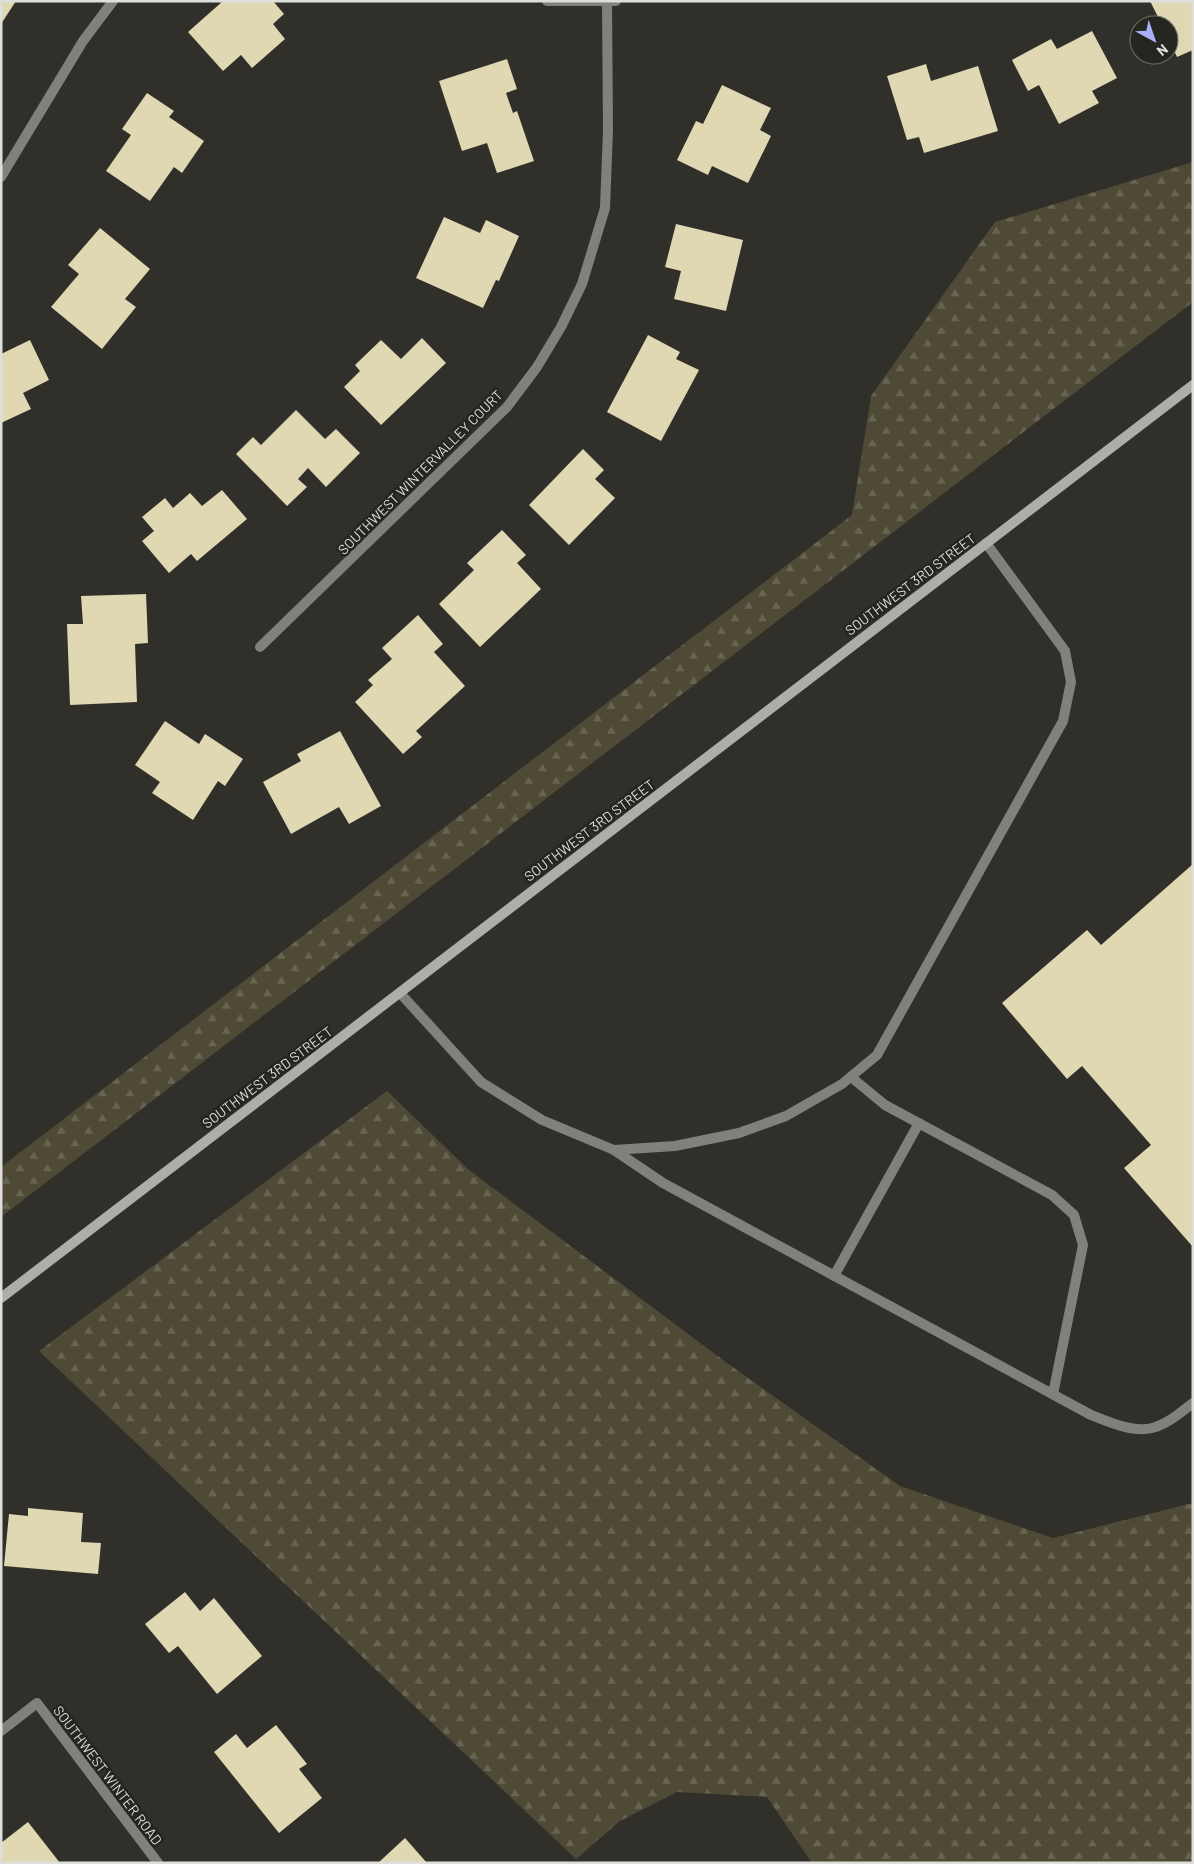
<svg xmlns="http://www.w3.org/2000/svg" width="1194" height="1864" viewBox="0 0 1194 1864" font-family="Barlow,sans-serif">
<style>
.forest{fill:url(#forest-firs)}
.building{fill:#dfd8b3}
.lines{fill:none;stroke-linecap:round;stroke-linejoin:round}
.lane{stroke:#80807d;stroke-width:10}
.street{stroke:#80807d;stroke-width:10}
.secondary{stroke:#aeada9;stroke-width:10}
.labels{text-anchor:middle;dominant-baseline:central;stroke-width:5;stroke-linejoin:round;paint-order:stroke}
.street-label{font-size:14px;fill:#dededa;stroke:#262620}
</style>
<defs>
<pattern id="forest-firs" width="22" height="20" patternUnits="userSpaceOnUse" patternTransform="scale(1.25)"><rect width="22" height="20" fill="#4e4a36"/><path d="M5 1l3.5 6h-7zM16 11l3.5 6h-7z" fill="#676452"/></pattern>
</defs>
<rect width="100%" height="100%" fill="#302f2a"/>
<g class="forest">
<path d="M1193,162V302L1,1217V1167L852,515L871,396L995,222Z"/>
<path d="M387,1091L469,1170L727,1363L900,1486L1053,1538L1193,1503V1863H812L767,1797L677,1792L620,1821L576,1859L39,1351Z"/>
</g>
<g class="building">
<path d="M1,1H16L1,24Z"/>
<path d="M223,1H273L284,14L273,24L285,39L252,68L241,55L223,71L188,32Z"/>
<path d="M1150,1H1193V50L1177,57L1169,40V25H1162Z"/>
<path d="M1092,31L1117,78L1092,91L1099,103L1059,124L1039,85L1028,91L1012,60L1051,39L1057,49Z"/>
<path d="M507,59L517,89L506,93L513,113L517,111L534,161L497,173L487,143L462,151L439,81Z"/>
<path d="M926,64L931,81L978,66L998,131L924,153L919,137L907,140L887,76Z"/>
<path d="M722,85L771,108L760,130L771,136L748,183L712,166L708,175L677,160L696,121L703,124Z"/>
<path d="M147,93L174,111L169,117L204,141L182,173L174,167L150,201L106,171L131,135L122,129Z"/>
<path d="M444,217L480,233L486,220L519,236L499,281L496,280L483,308L416,278Z"/>
<path d="M676,224L743,240L726,311L674,299L681,271L665,267Z"/>
<path d="M100,228L150,269L125,299L136,307L102,349L51,307L79,274L68,265Z"/>
<path d="M648,335L680,352L676,359L699,370L661,441L607,412Z"/>
<path d="M422,338L446,363L381,425L344,387L360,371L355,365L381,340L401,359Z"/>
<path d="M30,340L49,380L23,393L31,409L1,423V354Z"/>
<path d="M296,410L325,439L336,429L360,453L326,487L308,468L298,479L307,487L287,506L236,454L253,437L261,445Z"/>
<path d="M583,449L604,470L595,479L615,498L569,545L529,505Z"/>
<path d="M222,490L247,519L197,561L191,554L169,573L142,541L154,531L142,517L165,498L173,508L190,493L202,506Z"/>
<path d="M502,530L526,555L517,563L541,589L480,647L439,604L474,570L467,563Z"/>
<path d="M146,594L148,643L135,644L137,702L70,705L67,624H83L81,596Z"/>
<path d="M418,615L443,644L434,652L465,686L416,731L422,737L403,754L355,702L373,685L368,680L392,659L382,648Z"/>
<path d="M165,721L199,744L205,734L243,759L225,786L218,781L193,820L152,793L160,782L135,765Z"/>
<path d="M340,731L381,806L349,824L339,807L291,834L263,782L301,761L297,754Z"/>
<path d="M1193,864V1247L1124,1168L1151,1145L1082,1066L1067,1079L1002,1003L1087,930L1101,945Z"/>
<path d="M28,1508L83,1513L81,1542L101,1543L98,1574L4,1566L9,1514L28,1516Z"/>
<path d="M185,1592L200,1611L214,1598L262,1656L217,1694L178,1646L169,1653L145,1624Z"/>
<path d="M276,1725L307,1764L299,1769L322,1798L279,1833L214,1752L236,1734L247,1748Z"/>
<path d="M28,1822L60,1863H1V1843Z"/>
<path d="M405,1838L427,1863H378Z"/>
</g>
<g class="lines">
<g class="lane">
<path d="M400,993L481,1082L542,1120L614,1150L675,1146L739,1133L786,1116L842,1084L877,1055L1063,721L1071,682L1065,651L986,543"/>
<path d="M851,1077L885,1105L1052,1195L1074,1215L1083,1245L1053,1394"/>
<path d="M614,1150L663,1183L1091,1415C1108,1422 1134,1433 1152,1428C1168,1424 1181,1412 1193,1403"/>
<path d="M834,1276L919,1123"/>
</g>
<g class="street">
<path d="M547,1H616"/>
<path d="M1,177L83,41L113,1"/>
<path d="M260,647L507,407L537,367L561,327L582,284L605,208L608,130L607,2"/>
<path d="M1,1731L37,1703L158,1863"/>
</g>
<path class="secondary" d="M1,1298L1193,385"/>
</g>
<g class="labels">
<g class="street-label">
<text transform="translate(420 472) rotate(-45)">SOUTHWEST WINTERVALLEY COURT</text>
<text transform="translate(910 584) rotate(-37)">SOUTHWEST 3RD STREET</text>
<text transform="translate(589 830) rotate(-37)">SOUTHWEST 3RD STREET</text>
<text transform="translate(267 1077) rotate(-37)">SOUTHWEST 3RD STREET</text>
<text transform="translate(108 1775) rotate(53)">SOUTHWEST WINTER ROAD</text>
</g>
</g>
<rect width="1194" height="1864" fill="none" stroke="#dededa" stroke-width="5"/>
<g transform="translate(1154 40) rotate(140)"><circle r="24" fill="#262620" stroke="#70706a"/>
<path d="M0-4L9 19L0 12L-9 19Z" fill="#a9b0fc"/>
<text y="-8" font-size="14" font-weight="bold" text-anchor="middle" fill="#dededa">N</text>
</g>
</svg>
